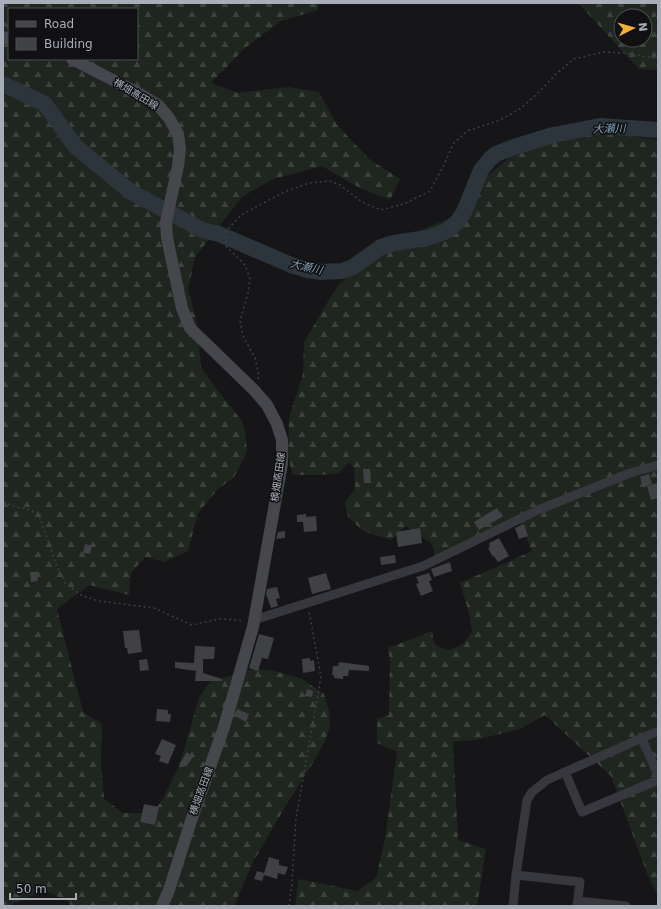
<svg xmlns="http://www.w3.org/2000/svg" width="661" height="909" viewBox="0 0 661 909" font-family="'DejaVu Sans','Noto Sans JP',sans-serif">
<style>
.forest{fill:url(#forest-firs);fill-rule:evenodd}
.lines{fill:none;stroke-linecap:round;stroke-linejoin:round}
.river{stroke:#2c353c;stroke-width:16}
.building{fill:#404145}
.path{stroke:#3d3f44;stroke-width:1.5;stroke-dasharray:2 3;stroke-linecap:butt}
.street{stroke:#37383d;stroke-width:9}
.secondary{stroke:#45474d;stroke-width:12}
.labels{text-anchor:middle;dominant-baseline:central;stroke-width:3;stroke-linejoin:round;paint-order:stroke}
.street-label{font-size:10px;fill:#a8adb8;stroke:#111113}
.water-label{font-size:11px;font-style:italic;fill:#7f9bb3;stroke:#111113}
</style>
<defs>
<pattern id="forest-firs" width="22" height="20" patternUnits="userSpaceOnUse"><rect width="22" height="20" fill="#1e261f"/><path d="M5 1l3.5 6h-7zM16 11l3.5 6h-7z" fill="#3c433d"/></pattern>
</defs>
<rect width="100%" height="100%" fill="#161618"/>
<g class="forest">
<path d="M3,3H319L318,10L281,21L245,48L211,83L238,93L288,87L319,92L337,125L369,159L400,179L390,200L360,188L322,166L273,179L242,197L195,257L188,290L197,322L201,367L219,392L242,421L245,431L247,452L234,477L217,490L198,513L188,551L164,562L145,557L131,573L129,595L89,585L57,609L83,712L102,724L101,761L104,799L123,813H143L154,811L163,799L179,766L199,698L210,682L253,669L271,670L302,679L324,694L329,711L330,727L325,741L311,766L285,807L253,862L234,906H71L68,901L45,891L12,904L11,906H3ZM9,9H137V59H9Z"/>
<path d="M578,3H658V70L639,69ZM621,16H645V40H621Z"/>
<path d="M596,132L658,140V895L648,876L611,776L545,715L520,729L475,740L453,742L458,840L486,849L477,906H295L298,879L357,891L376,878L385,839L397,752L377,743V719L389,715L390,661L388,648L432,631L434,643L440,648L450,650L463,644L472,632L469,613L460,583L532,551L519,521L436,557L432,544L406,526L391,540L363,531L348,517L345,502L355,489L354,468L349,462L339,473L320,475H293L288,457L289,418L303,374L304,342L330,298L339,284L387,249L425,228L469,212L487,176L514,154L546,144Z"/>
</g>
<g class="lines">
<path class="river" d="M3,84L45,104L75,146L131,192L202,230L219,234L291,265L308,270L321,272L342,271L353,267L381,247L394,243L427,238L447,231L458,221L464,212L481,170L490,159L496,154L514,147L553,135L600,126L658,130"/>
</g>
<g class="building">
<path d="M363,469H370L371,483H364Z"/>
<path d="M649,474L652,484L643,487L640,477Z"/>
<path d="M657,483L658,498L651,500L647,486Z"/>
<path d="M497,508L502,517L479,530L474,522Z"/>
<path d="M306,514V517L316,516L317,531L304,532L303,522H297V515Z"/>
<path d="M524,524L528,536L519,539L515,528Z"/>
<path d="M420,528L422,543L398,547L396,532Z"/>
<path d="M285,531V538L276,539L278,532Z"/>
<path d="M499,538L509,556L498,562L494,556L493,557L488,548L490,547L489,543Z"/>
<path d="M85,544L92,546L90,554L83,553Z"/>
<path d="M395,555L396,563L381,565L380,557Z"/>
<path d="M450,562L452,571L434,577L431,569Z"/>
<path d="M30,572H37L38,581L31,582Z"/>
<path d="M326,573L331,589L312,594L308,578Z"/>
<path d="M429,573L432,580L429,581L433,591L421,596L416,584L419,583L416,577Z"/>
<path d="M277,587L280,598L276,599L278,606L271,608L266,594L267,589Z"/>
<path d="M139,630L142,652L128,654L127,648H125L123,631Z"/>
<path d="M259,634L274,638L268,659L262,658L258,671L249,668Z"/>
<path d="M195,646L215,647L214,659H203V673L222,679V681H195L196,671L175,668V662L194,663Z"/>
<path d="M310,658V661L314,660L315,671L303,673L302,659Z"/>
<path d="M147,659L149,670L140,671L139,660Z"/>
<path d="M339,662L369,666V671L349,670L348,676H343V679L334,678V675H332L333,666H338Z"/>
<path d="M307,689L313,691L312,697L305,696Z"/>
<path d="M157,709L168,710V714H171L170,722L156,721Z"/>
<path d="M237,709L249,714L246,722L235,716Z"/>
<path d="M162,739L176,745L168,764L159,761L161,756L155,754Z"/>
<path d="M187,752L193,757L186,767L180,763Z"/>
<path d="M144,804L159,807L155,825L140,822Z"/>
<path d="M269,857L279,860V865L288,867L285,875L278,873L277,879L264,875L262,881L254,879L257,871L264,873Z"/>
</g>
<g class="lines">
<g class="path">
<path d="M258,379L259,376L255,358L243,336L240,321L248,293L250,279L245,265L226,246V231L241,215L284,192L309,183L330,181L340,185L362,202L381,210L404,204L430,191L444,165L453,144L467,131L500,120L520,109L540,91L556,74L574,59L603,52L626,53L658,59"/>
<path d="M3,503L30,510L39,515L57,567L66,584L81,595L98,601L154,608L192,625L219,619L239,620L243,622"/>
<path d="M289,906L292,883L296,818L321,677L309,611"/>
</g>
<g class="street">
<path d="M254,620L423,566L538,510L630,473L658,465"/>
<path d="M641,737L658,775"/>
<path d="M565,772L582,812L658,780"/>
<path d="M578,901L626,906"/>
<path d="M513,906L516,875"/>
<path d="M577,906L580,882L516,875L527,800L532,792L547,780L658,731"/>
</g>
<g class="secondary">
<path d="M3,37L9,39"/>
<path d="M72,59L140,94L158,105L169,118L178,134L180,149L178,166L166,222L167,238L182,308L190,328L254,390L267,405L277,424L282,440V464L253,627L224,727L191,821L169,890L162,906"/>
</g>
</g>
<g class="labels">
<g class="street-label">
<text transform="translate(136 94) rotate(31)">横畑高田線</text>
<text transform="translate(278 477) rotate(-82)">横畑高田線</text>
<text transform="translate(201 791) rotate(-70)">横畑高田線</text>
</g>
<g class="water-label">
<text transform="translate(609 129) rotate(-1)">大瀬川</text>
<text transform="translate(306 267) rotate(13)">大瀬川</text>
</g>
</g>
<rect width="661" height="909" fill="none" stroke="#a8adb8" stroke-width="8"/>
<rect x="8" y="8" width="130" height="52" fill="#111113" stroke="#4d4f55"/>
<rect x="16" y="21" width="20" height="6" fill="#45474d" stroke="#4d4f55"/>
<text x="44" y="28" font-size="12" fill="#a8adb8">Road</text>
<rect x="16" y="38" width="20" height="12" fill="#404145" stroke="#4d4f55"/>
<text x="44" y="48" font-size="12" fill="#a8adb8">Building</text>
<g transform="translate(633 28) rotate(84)"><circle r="19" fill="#111113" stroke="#4d4f55"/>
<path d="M0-3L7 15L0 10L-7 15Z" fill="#f2b134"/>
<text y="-6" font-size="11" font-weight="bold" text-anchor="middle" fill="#a8adb8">N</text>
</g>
<path d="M10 893v6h66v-6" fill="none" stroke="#a8adb8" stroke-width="2"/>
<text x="16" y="893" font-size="12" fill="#a8adb8" stroke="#111113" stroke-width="3" paint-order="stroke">50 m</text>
</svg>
